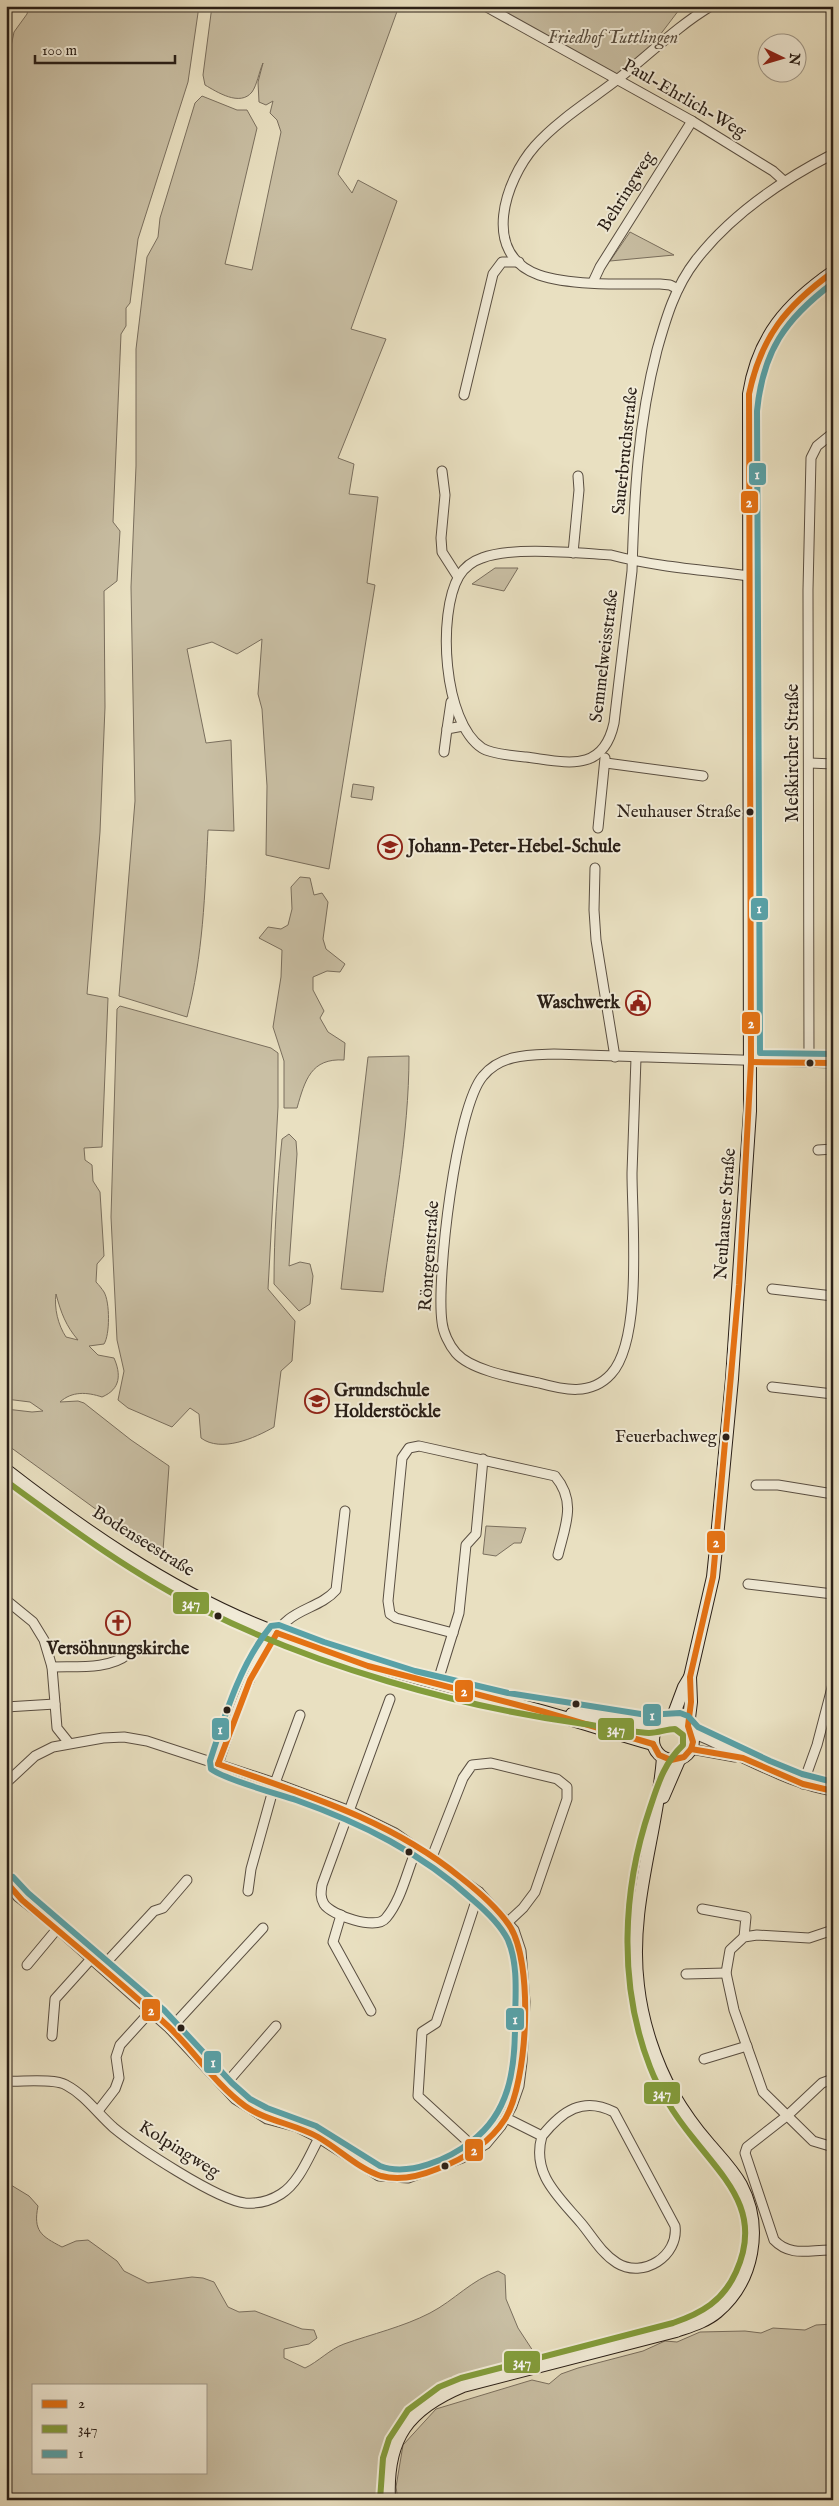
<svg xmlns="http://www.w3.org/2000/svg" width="839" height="2506" viewBox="0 0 839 2506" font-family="'IM FELL English',serif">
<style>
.green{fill:#c9bfa4;stroke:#7a6f5e;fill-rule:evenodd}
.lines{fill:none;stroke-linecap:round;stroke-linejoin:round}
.street-casing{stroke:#5a4f42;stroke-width:11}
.secondary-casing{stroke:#2a1f17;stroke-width:14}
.street{stroke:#f1ebd7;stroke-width:9}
.secondary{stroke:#f1ebd7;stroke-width:12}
.bus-1-casing{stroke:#f1ebd7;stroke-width:10}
.bus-2-casing{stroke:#f1ebd7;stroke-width:10}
.bus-3-casing{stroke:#f1ebd7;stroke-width:10}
.bus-1{stroke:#e47214;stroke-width:6}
.bus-2{stroke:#839d3b;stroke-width:6}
.bus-3{stroke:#58a1a7;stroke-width:6}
.bus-dot{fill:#2a1f17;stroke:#f1ebd7;stroke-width:2}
.labels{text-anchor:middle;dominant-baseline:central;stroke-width:4;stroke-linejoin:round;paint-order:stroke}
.bus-label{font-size:17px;fill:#2a1f17;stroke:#f1ebd7;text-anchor:end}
.park-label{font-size:18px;font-style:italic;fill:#5a4f41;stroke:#f1ebd7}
.street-label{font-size:18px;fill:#2a1f17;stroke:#f1ebd7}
.poi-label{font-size:18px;font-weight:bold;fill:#2a1f17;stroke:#f1ebd7;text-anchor:start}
.line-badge{stroke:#f1ebd7;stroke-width:2}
.badge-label{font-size:14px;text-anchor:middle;font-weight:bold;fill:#fff}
</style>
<rect width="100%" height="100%" fill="#e9e0c1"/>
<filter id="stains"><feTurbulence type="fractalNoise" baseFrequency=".004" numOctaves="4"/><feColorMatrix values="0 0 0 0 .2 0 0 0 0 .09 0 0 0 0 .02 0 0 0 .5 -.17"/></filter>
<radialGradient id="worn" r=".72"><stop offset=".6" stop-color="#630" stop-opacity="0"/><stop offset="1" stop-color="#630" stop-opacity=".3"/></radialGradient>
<g class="green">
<path d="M29,6H199L188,82L138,239L130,303L126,308V326L121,334L113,522L120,531L117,581L104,591L105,707L100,832L87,994L108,998L102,1147L84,1148L85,1160L92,1165L93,1181L100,1192L104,1256L97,1264L96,1282C99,1285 102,1289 104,1292C110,1302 110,1335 104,1344L89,1346L98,1355L114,1358C121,1374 121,1389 102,1397C87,1392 72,1391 60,1402L78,1401L84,1403L131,1440L169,1466L163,1551L155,1552L6,1444V1409L32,1412L43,1411L30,1402L6,1399V71L14,32L27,14ZM56,1294C61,1313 66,1326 78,1340L66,1337C58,1325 54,1308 56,1294Z"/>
<path d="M212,6H399L338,174L352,193L358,180L397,201L351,329L386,339L338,458L354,464L349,494L378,497L367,583L375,585L329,869L266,855L267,786L262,709L258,694L262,639L237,654L212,642L187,649L206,743L231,740L234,831L208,830C205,893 203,956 187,1017L119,996L135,801L131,587L136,466V349L147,257L158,237L160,218L195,103L202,96L237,110H247L257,128L225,264L252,270L281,132L277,120L270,113L273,101L266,105L259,102L258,82L263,63C259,72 257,85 252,92C240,107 217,92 205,85L203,75Z"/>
<path d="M489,6H682L647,52L618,77Z"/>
<path d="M630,232L674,255L610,261Z"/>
<path d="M495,568H518L504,591L472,584Z"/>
<path d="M353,784L374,787L372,800L351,797Z"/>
<path d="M300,877L310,878L314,895L322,893L328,902L323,939L326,949L345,964L340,972L327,971L313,977V990L324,1011L320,1018L328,1032L345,1043L344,1060C311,1058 305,1080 297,1108H284V1061L273,1027L281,977L282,950L259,938L268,927L281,929L288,925L292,909L291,887Z"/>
<path d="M120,1006L271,1048L278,1053V1107L268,1289L295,1321L292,1361L281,1371L274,1427C255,1438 221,1453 201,1438L199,1414L190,1408L172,1427L128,1408L118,1400L124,1371L117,1340L111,1217L117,1009Z"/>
<path d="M409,1056C409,1135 393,1214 383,1292L341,1289L368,1057Z"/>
<path d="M289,1134L296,1141L297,1154L289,1266L300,1262L310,1264L313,1276L310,1304L299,1311L274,1284C274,1236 277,1187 282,1139Z"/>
<path d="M486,1526L526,1528L521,1543H514L496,1556L483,1554Z"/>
<path d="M6,2182L29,2196L38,2206C33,2231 41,2236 62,2247L76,2241L88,2240L117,2261L124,2271L148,2283L192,2277L203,2278L214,2282L228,2307L239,2312L255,2311L302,2329L314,2330L317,2338L309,2344L284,2349V2358L305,2368C318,2362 330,2349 344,2344C372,2334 403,2327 430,2313C455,2300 471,2280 498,2271L505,2275L506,2299L518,2328L535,2354L530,2366L451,2377L410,2405L385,2440L381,2500H6ZM34,2385H206V2472H34Z"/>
<path d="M833,2324V2500H398L396,2487L403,2445L436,2409L532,2380L549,2384L561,2374L578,2368L643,2351L665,2341L677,2342L700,2332L745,2331L761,2333L773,2328L805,2330L816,2325Z"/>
</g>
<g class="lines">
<defs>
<g id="street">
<path d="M485,6L692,121L773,171L784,181"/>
<path d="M593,282L600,267L692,121"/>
<path d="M678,289L670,285L660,284C626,284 571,286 539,275C480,254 505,180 535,146C558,120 591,100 618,79C649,55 676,27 711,6"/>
<path d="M464,395L493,274L502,262H519"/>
<path d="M442,471L445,495L441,538L442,552L458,577"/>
<path d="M573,553L579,490L578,476"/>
<path d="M750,576C704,570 656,567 611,555C577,553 513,546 482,558C473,561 464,568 459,576C437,614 443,722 482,748C491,754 515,756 526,757C566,762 603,774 614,723L632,571C634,497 638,423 657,350C666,318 675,287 696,260C731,215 782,180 833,154"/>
<path d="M447,729L451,702"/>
<path d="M444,752L447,729L463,726"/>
<path d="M606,763L703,776"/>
<path d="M810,763L833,764"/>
<path d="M598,828L605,758"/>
<path d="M595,868L594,910L596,940L615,1057"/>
<path d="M636,1058C635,1096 633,1135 632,1173C632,1220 643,1340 611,1374C591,1396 564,1390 539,1383C516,1378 472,1371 456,1353C449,1345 443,1332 442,1322C436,1279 456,1107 483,1076C501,1054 529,1055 554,1054L833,1063"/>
<path d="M809,1062L808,590L811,458L817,446L833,433"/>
<path d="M818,1150L833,1149"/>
<path d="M772,1289L833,1296"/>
<path d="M772,1387L833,1394"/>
<path d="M756,1485H778L833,1494"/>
<path d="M748,1584L833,1594"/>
<path d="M6,1600L33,1622L44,1640L52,1667L57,1728L69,1743"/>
<path d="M453,1633L396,1618L390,1614L388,1601L402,1458L409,1448L419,1446L555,1476C577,1502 565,1526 558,1555"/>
<path d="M52,1667C75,1666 109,1670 128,1654"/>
<path d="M437,1684L459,1613L466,1545L476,1534L483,1459"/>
<path d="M390,1699L322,1885C321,1892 320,1897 324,1904C331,1915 376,1931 386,1918C402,1899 407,1870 417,1848"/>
<path d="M6,1707L55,1704"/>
<path d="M692,1734C712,1739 727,1750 745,1759C773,1772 802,1786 833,1791"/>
<path d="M691,1749L735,1757"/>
<path d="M218,1764C231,1726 257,1645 288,1620C302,1608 323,1605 336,1590L345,1511"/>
<path d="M6,1783L35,1756L53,1747L103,1738L124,1737L147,1741L275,1783L350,1811L395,1833L479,1892L514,1930L521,1951L525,2002L522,2062L519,2086L512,2106L501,2126L486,2144L462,2158L408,2178L379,2176L319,2138L297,2127L267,2119L235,2099L170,2029L45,1918L18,1897L6,1882"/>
<path d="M803,1784L817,1745L833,1684"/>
<path d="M432,1857L463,1778L472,1765L491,1763L557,1779L567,1787V1799L535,1892L523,1908L508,1922"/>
<path d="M248,1891L251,1869L275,1783L300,1715"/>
<path d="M702,1909L746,1917L744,1937"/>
<path d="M341,1915L333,1942L371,2011"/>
<path d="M833,1930L809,1938L757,1935L744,1937L730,1950L726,1973L734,2010L763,2092L813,2141L833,2147"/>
<path d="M27,1965L57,1929"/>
<path d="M102,1967L154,1911L163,1908L187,1880"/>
<path d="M686,1974L726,1973"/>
<path d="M170,2029L263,1928"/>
<path d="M52,2036L55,1999L91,1959"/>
<path d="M704,2059L747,2046"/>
<path d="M833,2079L822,2083L788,2115L747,2147L745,2153L774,2240C791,2258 811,2249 833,2250"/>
<path d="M6,2081C21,2082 54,2078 66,2085C85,2095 98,2114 114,2128C137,2147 217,2200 245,2203C258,2204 270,2201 281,2194C299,2183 309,2156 319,2138"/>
<path d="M224,2086L276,2026"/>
<path d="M98,2111L115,2089L119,2078L116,2057L120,2045L150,2012"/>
<path d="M506,2118L542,2136C531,2174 559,2197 581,2223C592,2236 601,2253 617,2263C643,2279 679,2256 675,2226L614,2112C583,2096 562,2111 542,2136"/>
<path d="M477,2150L418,2096L422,2032L436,2023L479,1892"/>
</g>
<g id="secondary">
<path d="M6,1470C82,1529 164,1586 252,1623C341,1661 433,1682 526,1707C569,1718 610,1732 653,1744"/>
<path d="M572,1714L659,1725"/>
<path d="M672,1719L684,1687L690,1677L713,1577L716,1548L732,1379L750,1111L749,394C758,337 787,304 833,272"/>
<circle cx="673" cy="1740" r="20"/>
<path d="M688,1726L691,1702L690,1677"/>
<path d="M663,1797L679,1760"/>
<path d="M389,2500C386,2438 408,2409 463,2386L676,2331C690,2326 705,2322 717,2312C754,2281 763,2227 741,2185C732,2169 719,2156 708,2143C695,2128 683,2111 673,2094C655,2062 642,2022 638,1986C628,1908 657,1835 663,1758"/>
</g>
</defs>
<use href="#street" class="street-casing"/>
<use href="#secondary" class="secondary-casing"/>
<use href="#street" class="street"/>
<use href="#secondary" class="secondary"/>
<defs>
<g id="bus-1">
<path d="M751,1062L833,1063"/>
<path d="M277,1633L368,1666L541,1711L653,1744"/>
<path d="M653,1744L659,1755L671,1760L684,1757L691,1749L693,1742L688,1726L691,1702L690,1677L713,1577L739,1285L751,1062L749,394C761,337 786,306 833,272"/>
<path d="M691,1749L743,1758L803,1784L833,1791"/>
<path d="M218,1764L250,1680L277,1633"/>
<path d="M6,1882L22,1900C71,1942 122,1983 169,2027C195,2052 215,2084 245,2106C266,2121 295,2124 318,2137C339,2149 359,2169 381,2176C400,2181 420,2176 437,2169C464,2159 489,2144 505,2119C528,2082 534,1961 509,1925C496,1906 478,1891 460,1877C389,1819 303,1794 218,1764"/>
</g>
<path id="bus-2" d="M6,1481C70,1528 135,1576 206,1611C317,1666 456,1706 578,1723C601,1726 626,1732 649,1733C659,1733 666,1729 675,1729L683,1735V1745C664,1763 658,1784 650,1808C622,1890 618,1985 650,2067C660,2093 676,2117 693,2138C726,2180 763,2213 736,2272C723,2301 702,2313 673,2323L461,2378L439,2387L408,2410L389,2439L383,2458L380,2500"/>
<g id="bus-3">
<path d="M833,283C785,319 763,351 757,411L760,1053L833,1054"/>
<path d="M13,1877L28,1893L164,2010L232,2083L250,2099L267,2108L316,2126L380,2166C409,2177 449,2159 472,2141C509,2113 515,2070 515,2026C515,1998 519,1966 508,1940C500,1924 486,1911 473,1900C422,1853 361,1823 296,1800C278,1794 223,1779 211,1769L210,1761C225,1715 240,1664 271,1626L279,1625L324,1642L415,1671L508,1693L647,1715L680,1713L688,1716L698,1727L770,1761L802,1774L833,1782"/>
</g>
</defs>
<use href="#bus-1" class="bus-1-casing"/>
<use href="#bus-2" class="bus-2-casing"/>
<use href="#bus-3" class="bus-3-casing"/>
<use href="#bus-1" class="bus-1"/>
<use href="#bus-2" class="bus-2"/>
<use href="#bus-3" class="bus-3"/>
</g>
<defs>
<symbol id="school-ring" viewBox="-11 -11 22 22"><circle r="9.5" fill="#f1ebd7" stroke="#8f2418" stroke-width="1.5"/><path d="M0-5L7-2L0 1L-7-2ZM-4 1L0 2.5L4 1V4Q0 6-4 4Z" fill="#8f2418"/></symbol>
<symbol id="civic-ring" viewBox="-11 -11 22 22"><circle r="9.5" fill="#f1ebd7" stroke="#8f2418" stroke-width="1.5"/><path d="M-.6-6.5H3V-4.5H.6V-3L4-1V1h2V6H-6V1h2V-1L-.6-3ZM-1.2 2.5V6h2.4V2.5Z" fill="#8f2418"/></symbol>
<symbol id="church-ring" viewBox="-11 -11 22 22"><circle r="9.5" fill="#f1ebd7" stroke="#8f2418" stroke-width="1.5"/><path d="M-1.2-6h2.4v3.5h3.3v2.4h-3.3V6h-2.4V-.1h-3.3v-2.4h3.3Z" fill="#8f2418"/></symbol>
</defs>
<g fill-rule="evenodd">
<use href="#school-ring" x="376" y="833" width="28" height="28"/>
<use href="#civic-ring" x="624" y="989" width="28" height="28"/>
<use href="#school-ring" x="303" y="1387" width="28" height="28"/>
<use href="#church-ring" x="104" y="1609" width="28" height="28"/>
</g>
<g class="bus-dot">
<circle cx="750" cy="812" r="4.5"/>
<circle cx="810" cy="1063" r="4.5"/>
<circle cx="726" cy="1437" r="4.5"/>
<circle cx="218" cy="1616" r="4.5"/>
<circle cx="576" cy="1704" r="4.5"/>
<circle cx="227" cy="1710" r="4.5"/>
<circle cx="409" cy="1852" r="4.5"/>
<circle cx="181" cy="2028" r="4.5"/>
<circle cx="445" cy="2166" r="4.5"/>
</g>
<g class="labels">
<g class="bus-label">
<text x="741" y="812">Neuhauser Straße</text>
<text x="717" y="1437">Feuerbachweg</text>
</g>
<g class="park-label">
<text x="613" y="38">Friedhof Tuttlingen</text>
</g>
<g class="street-label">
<text transform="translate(684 99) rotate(30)">Paul-Ehrlich-Weg</text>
<text transform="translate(627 192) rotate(-58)">Behringweg</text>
<text transform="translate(626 451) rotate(-84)">Sauerbruchstraße</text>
<text transform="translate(605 656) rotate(-83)">Semmelweisstraße</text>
<text transform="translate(793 753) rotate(-90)">Meßkircher Straße</text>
<text transform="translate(726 1214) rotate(-86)">Neuhauser Straße</text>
<text transform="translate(430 1256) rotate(-86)">Röntgenstraße</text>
<text transform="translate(143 1542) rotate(32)">Bodenseestraße</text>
<text transform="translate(179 2150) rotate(32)">Kolpingweg</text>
</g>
<g class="poi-label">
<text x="408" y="847">Johann-Peter-Hebel-Schule</text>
<text x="620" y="1003" text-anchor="end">Waschwerk</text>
<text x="334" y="1391">Grundschule<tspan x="334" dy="21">Holderstöckle</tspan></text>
<text x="118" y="1649" text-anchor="middle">Versöhnungskirche</text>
</g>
</g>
<g class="line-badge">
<rect x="748" y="462" width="19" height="24" rx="5" fill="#58a1a7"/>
<rect x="740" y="490" width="19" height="24" rx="5" fill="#e47214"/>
<rect x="750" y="897" width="19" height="24" rx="5" fill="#58a1a7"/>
<rect x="741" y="1011" width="20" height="24" rx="5" fill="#e47214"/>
<rect x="706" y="1530" width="20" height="24" rx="5" fill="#e47214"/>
<rect x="172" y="1591" width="38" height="24" rx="5" fill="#839d3b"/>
<rect x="454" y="1679" width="20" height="24" rx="5" fill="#e47214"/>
<rect x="642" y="1703" width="20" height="24" rx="5" fill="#58a1a7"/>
<rect x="211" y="1717" width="19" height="24" rx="5" fill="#58a1a7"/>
<rect x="597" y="1717" width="38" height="24" rx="5" fill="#839d3b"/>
<rect x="141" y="1998" width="20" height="24" rx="5" fill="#e47214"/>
<rect x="505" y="2007" width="20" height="24" rx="5" fill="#58a1a7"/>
<rect x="203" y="2050" width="19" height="24" rx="5" fill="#58a1a7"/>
<rect x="643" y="2081" width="38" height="24" rx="5" fill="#839d3b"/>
<rect x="464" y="2138" width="20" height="24" rx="5" fill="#e47214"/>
<rect x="503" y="2350" width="38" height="24" rx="5" fill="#839d3b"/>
</g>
<g class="badge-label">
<text x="757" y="479">1</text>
<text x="749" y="507">2</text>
<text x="759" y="913">1</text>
<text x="751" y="1028">2</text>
<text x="716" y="1547">2</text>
<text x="191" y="1608">347</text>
<text x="464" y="1696">2</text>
<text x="652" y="1720">1</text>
<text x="220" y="1734">1</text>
<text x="616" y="1734">347</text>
<text x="151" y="2015">2</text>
<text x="515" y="2024">1</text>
<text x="213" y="2067">1</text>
<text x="662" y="2098">347</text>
<text x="474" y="2155">2</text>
<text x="522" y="2367">347</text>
</g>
<rect width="839" height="2506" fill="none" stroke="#e9e0c1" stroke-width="25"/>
<rect x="8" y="8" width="824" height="2491" fill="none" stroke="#2a1f17" stroke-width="2.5"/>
<rect x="12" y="12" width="814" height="2481" fill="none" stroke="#2a1f17"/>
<rect x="32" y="2384" width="175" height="90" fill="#f1ebd7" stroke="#a1998a"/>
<rect x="42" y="2400" width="25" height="8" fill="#e47214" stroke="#a1998a"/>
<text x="78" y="2408" font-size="15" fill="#2a1f17">2</text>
<rect x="42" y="2425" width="25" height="8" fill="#839d3b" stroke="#a1998a"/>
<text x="78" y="2434" font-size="15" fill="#2a1f17">347</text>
<rect x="42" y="2450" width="25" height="8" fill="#58a1a7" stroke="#a1998a"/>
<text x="78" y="2458" font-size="15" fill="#2a1f17">1</text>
<g transform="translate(782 58) rotate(95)"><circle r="24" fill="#f1ebd7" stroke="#a1998a"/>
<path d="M0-4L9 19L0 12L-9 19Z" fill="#8f2418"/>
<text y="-8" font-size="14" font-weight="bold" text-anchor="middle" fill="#2a1f17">N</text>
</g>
<path d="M35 55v8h140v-8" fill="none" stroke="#2a1f17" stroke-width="2.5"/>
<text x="42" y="55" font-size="15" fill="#2a1f17" stroke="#f1ebd7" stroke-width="4" paint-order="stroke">100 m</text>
<rect width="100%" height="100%" filter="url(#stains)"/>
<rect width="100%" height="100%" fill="url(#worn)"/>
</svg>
